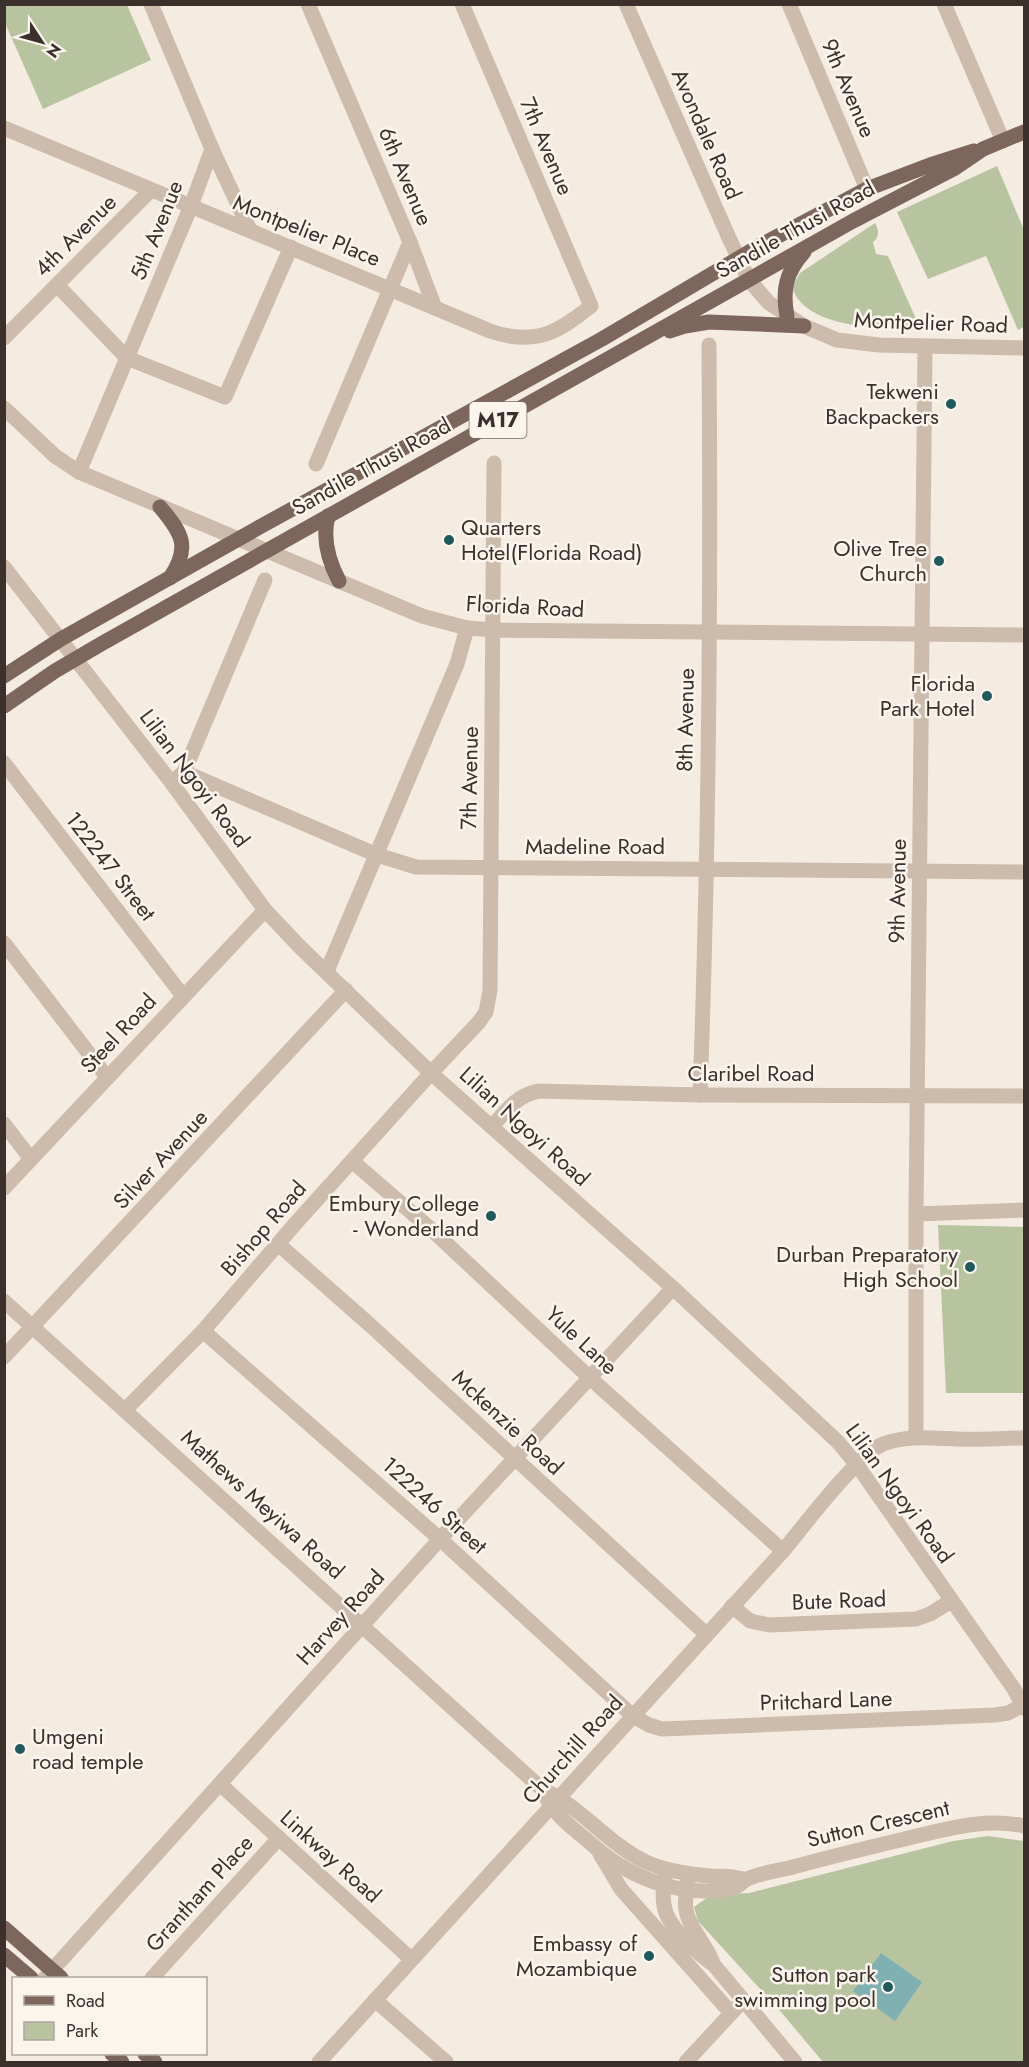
<svg xmlns="http://www.w3.org/2000/svg" width="1029" height="2067" viewBox="0 0 1029 2067" font-family="Jost,sans-serif">
<style>
.green{fill:#b8c4a0}
.water{fill:#7fb0b2}
.lines{fill:none;stroke-linecap:round;stroke-linejoin:round}
.minor{stroke:#cdbbac;stroke-width:15}
.major{stroke:#7d675c;stroke-width:15}
.poi-dot{fill:#1f5a5e;stroke:#fbf5ee;stroke-width:2}
.labels{text-anchor:middle;dominant-baseline:central;stroke-width:5;stroke-linejoin:round;paint-order:stroke}
.shield{fill:#fbf5ee;stroke:#756b66;stroke-width:1.5}
.shield-label{font-size:21px;font-weight:bold;fill:#3b302b}
.street-label{font-size:22px;fill:#3b302b;stroke:#fbf5ee}
.poi-label{font-size:22px;fill:#3b302b;stroke:#fbf5ee;text-anchor:end}
</style>
<rect width="100%" height="100%" fill="#f4ebe1"/>
<g class="green">
<path d="M4,5H127L151,60L43,109L5,23Z"/>
<path d="M997,166L1024,230V327L1018,330L986,256L928,279L897,212Z"/>
<path d="M875,223C879,230 880,237 873,242L876,254L888,256L921,330C885,328 805,330 792,287L800,273Z"/>
<path d="M938,1225L1024,1227V1393H946Z"/>
<path d="M988,1836L1024,1841V2062H823L781,2012L698,1921L694,1907L711,1895L749,1893L953,1841Z"/>
</g>
<path class="water" d="M881,1953L922,1982L895,2021L853,1991Z"/>
<g class="lines">
<g class="minor">
<path d="M308,4L410,242L316,464"/>
<path d="M626,4L729,238L749,280L769,303L804,326L837,340L879,345L1024,348"/>
<path d="M789,4L867,189"/>
<path d="M944,4L1003,141"/>
<path d="M4,128L490,331C534,346 556,334 591,306L462,4"/>
<path d="M212,149L250,230"/>
<path d="M410,242L435,308"/>
<path d="M57,285L127,358L225,397L291,247"/>
<path d="M4,338L151,190"/>
<path d="M4,408L55,456L79,472L422,616L467,628L494,630L1024,635"/>
<path d="M79,472L191,206L212,149L151,4"/>
<path d="M4,567L171,782L265,910L300,947L431,1073L673,1288L838,1442L857,1465L1014,1689L1024,1708"/>
<path d="M4,763L183,996"/>
<path d="M184,772L377,855L416,867L1024,872"/>
<path d="M178,777L184,772L265,580"/>
<path d="M4,943L107,1077"/>
<path d="M327,971L457,664L467,628"/>
<path d="M700,1095C709,845 711,595 709,345"/>
<path d="M4,1124L31,1159"/>
<path d="M492,1127C506,1110 517,1095 539,1091L700,1095L1024,1096"/>
<path d="M352,1161L433,1231L590,1378L783,1551"/>
<path d="M4,1188L265,910"/>
<path d="M916,1214L1024,1210"/>
<path d="M278,1244L369,1324L706,1634"/>
<path d="M4,1301L543,1790C581,1806 606,1843 646,1862C666,1871 687,1874 709,1876C722,1877 733,1875 745,1880"/>
<path d="M203,1331L440,1539L633,1716L649,1725L662,1729L995,1715L1008,1713L1023,1705"/>
<path d="M4,1357L346,990"/>
<path d="M125,1410L203,1331L295,1224L431,1073L479,1022L486,1012L490,990L494,463"/>
<path d="M916,1437V1214L925,346"/>
<path d="M732,1606L750,1621L769,1625L916,1619L930,1614L951,1601"/>
<path d="M221,1785L411,1959"/>
<path d="M547,1799C556,1817 579,1833 595,1847C631,1879 685,1899 734,1888C739,1886 741,1883 745,1880C759,1873 778,1871 793,1867C836,1855 879,1845 921,1835C955,1827 990,1818 1024,1826"/>
<path d="M600,1854L621,1889L731,2013"/>
<path d="M665,1876C663,1887 662,1902 666,1913C673,1931 698,1954 714,1965L795,2062"/>
<path d="M688,1880C687,1890 684,1901 686,1910C689,1928 706,1944 713,1963"/>
<path d="M45,1978L440,1539L673,1288"/>
<path d="M152,1978L279,1838"/>
<path d="M375,2000L446,2062"/>
<path d="M319,2062L783,1551C803,1527 857,1455 883,1444C907,1435 931,1438 956,1439C978,1440 1002,1438 1024,1438"/>
<path d="M686,2062L737,2007"/>
</g>
<g class="major">
<path d="M787,316C782,290 786,272 804,252"/>
<path d="M670,331L685,326L709,322L804,326"/>
<path d="M160,507C182,533 191,547 170,578"/>
<path d="M328,516C322,539 328,560 339,581"/>
<path d="M4,676L61,639L265,524L602,339L761,245L867,189L930,165L974,151"/>
<path d="M4,706L55,671L101,644L853,221L955,168L983,149L1024,132"/>
<path d="M4,1928L61,1978"/>
<path d="M4,1955L31,1978"/>
<path d="M112,2054L122,2062"/>
<path d="M145,2054L155,2062"/>
</g>
</g>
<g class="poi-dot">
<circle cx="951" cy="404" r="6"/>
<circle cx="449" cy="540" r="6"/>
<circle cx="939" cy="561" r="6"/>
<circle cx="987" cy="696" r="6"/>
<circle cx="491" cy="1216" r="6"/>
<circle cx="970" cy="1267" r="6"/>
<circle cx="20" cy="1749" r="6"/>
<circle cx="649" cy="1956" r="6"/>
<circle cx="888" cy="1987" r="6"/>
</g>
<g class="labels">
<rect class="shield" x="469.5" y="402" width="57" height="36" rx="4.5"/>
<g class="shield-label">
<text x="498" y="420">M17</text>
</g>
<g class="street-label">
<text transform="translate(849 88) rotate(67)">9th Avenue</text>
<text transform="translate(707 134) rotate(66)">Avondale Road</text>
<text transform="translate(547 146) rotate(67)">7th Avenue</text>
<text transform="translate(406 176) rotate(67)">6th Avenue</text>
<text transform="translate(795 229) rotate(-29)">Sandile Thusi Road</text>
<text transform="translate(156 230) rotate(-68)">5th Avenue</text>
<text transform="translate(307 230) rotate(22)">Montpelier Place</text>
<text transform="translate(75 235) rotate(-45)">4th Avenue</text>
<text transform="translate(931 322) rotate(2)">Montpelier Road</text>
<text transform="translate(371 466) rotate(-29)">Sandile Thusi Road</text>
<text transform="translate(525 606) rotate(3)">Florida Road</text>
<text transform="translate(685 720) rotate(-89)">8th Avenue</text>
<text transform="translate(195 778) rotate(53)">Lilian Ngoyi Road</text>
<text transform="translate(469 778) rotate(-89)">7th Avenue</text>
<text x="595" y="846">Madeline Road</text>
<text transform="translate(111 866) rotate(52)">122247 Street</text>
<text transform="translate(897 891) rotate(-89)">9th Avenue</text>
<text transform="translate(118 1033) rotate(-47)">Steel Road</text>
<text x="751" y="1073">Claribel Road</text>
<text transform="translate(525 1126) rotate(42)">Lilian Ngoyi Road</text>
<text transform="translate(160 1159) rotate(-47)">Silver Avenue</text>
<text transform="translate(263 1228) rotate(-49)">Bishop Road</text>
<text transform="translate(582 1340) rotate(43)">Yule Lane</text>
<text transform="translate(508 1422) rotate(43)">Mckenzie Road</text>
<text transform="translate(900 1493) rotate(54)">Lilian Ngoyi Road</text>
<text transform="translate(263 1504) rotate(42)">Mathews Meyiwa Road</text>
<text transform="translate(435 1505) rotate(42)">122246 Street</text>
<text transform="translate(839 1600) rotate(-2)">Bute Road</text>
<text transform="translate(340 1617) rotate(-48)">Harvey Road</text>
<text transform="translate(826 1700) rotate(-2)">Pritchard Lane</text>
<text transform="translate(572 1749) rotate(-48)">Churchill Road</text>
<text transform="translate(878 1823) rotate(-13)">Sutton Crescent</text>
<text transform="translate(331 1856) rotate(42)">Linkway Road</text>
<text transform="translate(199 1893) rotate(-48)">Grantham Place</text>
</g>
<g class="poi-label">
<text x="939" y="391">Tekweni<tspan x="939" dy="25">Backpackers</tspan></text>
<text x="461" y="527" text-anchor="start">Quarters<tspan x="461" dy="25">Hotel(Florida Road)</tspan></text>
<text x="927" y="548">Olive Tree<tspan x="927" dy="25">Church</tspan></text>
<text x="975" y="683">Florida<tspan x="975" dy="25">Park Hotel</tspan></text>
<text x="479" y="1203">Embury College<tspan x="479" dy="25">- Wonderland</tspan></text>
<text x="958" y="1254">Durban Preparatory<tspan x="958" dy="25">High School</tspan></text>
<text x="32" y="1736" text-anchor="start">Umgeni<tspan x="32" dy="25">road temple</tspan></text>
<text x="637" y="1943">Embassy of<tspan x="637" dy="25">Mozambique</tspan></text>
<text x="876" y="1974">Sutton park<tspan x="876" dy="25">swimming pool</tspan></text>
</g>
</g>
<rect width="1029" height="2067" fill="none" stroke="#3b302b" stroke-width="12"/>
<rect x="12" y="1977" width="195" height="78" fill="#fbf5ee" stroke="#aea6a0" stroke-width="1.5"/>
<rect x="24" y="1996" width="30" height="9" fill="#7d675c" stroke="#aea6a0" stroke-width="1.5"/>
<text x="66" y="2007" font-size="18" fill="#3b302b">Road</text>
<rect x="24" y="2022" width="30" height="18" fill="#b8c4a0" stroke="#aea6a0" stroke-width="1.5"/>
<text x="66" y="2037" font-size="18" fill="#3b302b">Park</text>
<g transform="translate(42 42) rotate(126)" stroke="#fbf5ee" stroke-width="4.5" paint-order="stroke">
<path d="M0-4.5L10 22L0 15L-10 22Z" fill="#3b302b"/>
<text y="-9" font-size="16" font-weight="bold" text-anchor="middle" fill="#3b302b">N</text>
</g>
</svg>
